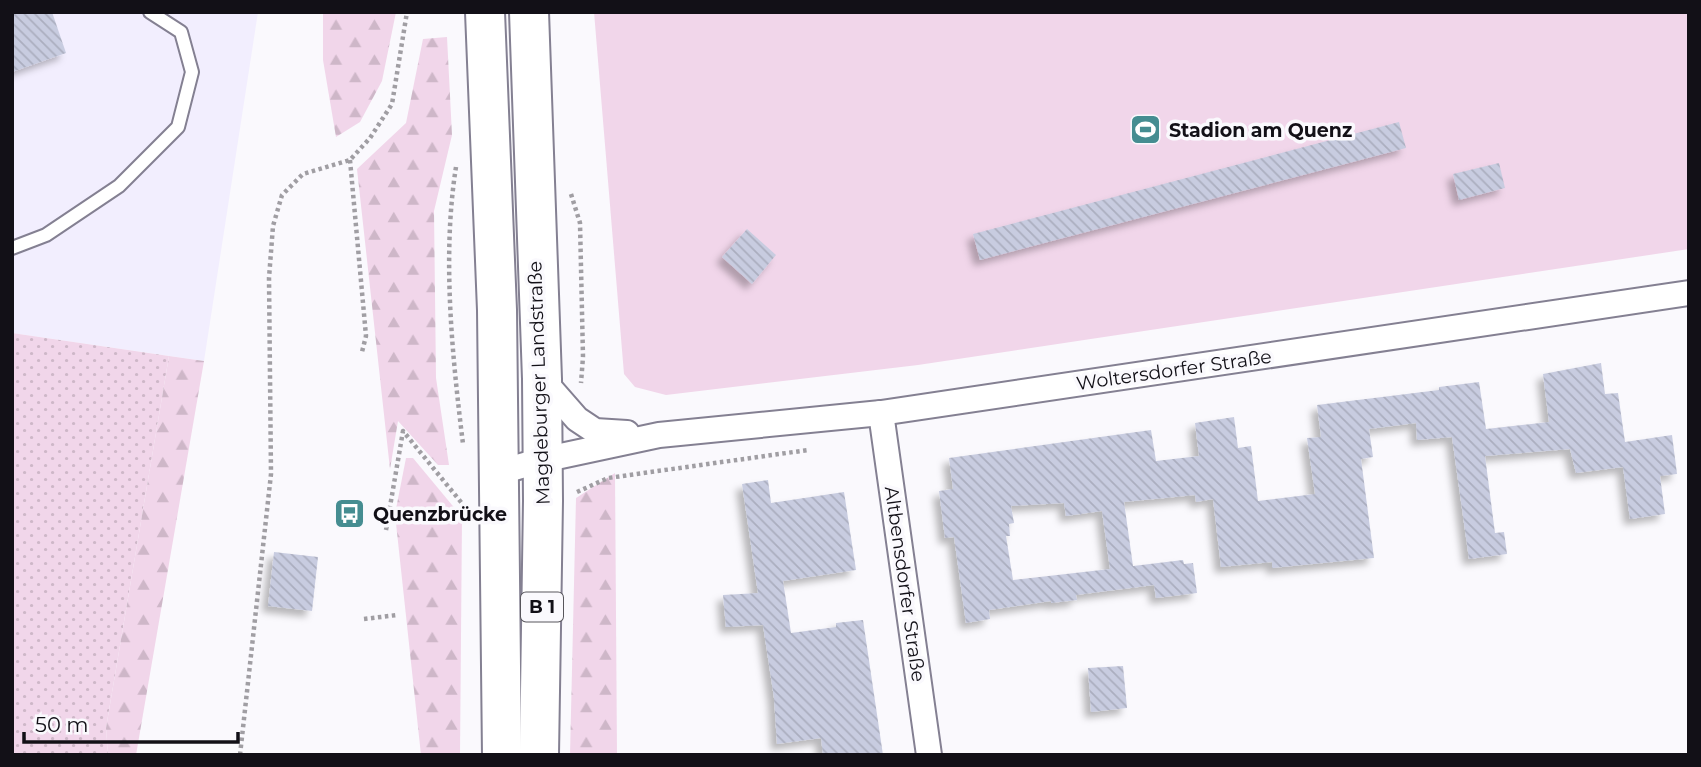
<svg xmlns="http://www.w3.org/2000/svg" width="1701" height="767" viewBox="0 0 1701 767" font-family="Montserrat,sans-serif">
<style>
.built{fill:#f2eefe}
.grass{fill:url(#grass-dots)}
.forest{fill:url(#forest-firs)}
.garden{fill:#f1d6ea}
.building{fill:url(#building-back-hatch);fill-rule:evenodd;filter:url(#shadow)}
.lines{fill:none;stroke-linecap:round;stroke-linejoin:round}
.service-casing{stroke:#848092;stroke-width:16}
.minor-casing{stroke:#848092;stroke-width:28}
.primary-casing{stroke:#848092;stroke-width:42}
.path{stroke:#a09ea3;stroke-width:4.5;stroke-dasharray:3.5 3.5;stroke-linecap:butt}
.service{stroke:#fff;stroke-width:12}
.minor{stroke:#fff;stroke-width:24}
.primary{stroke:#fff;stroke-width:38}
.labels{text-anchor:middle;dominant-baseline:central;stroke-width:7;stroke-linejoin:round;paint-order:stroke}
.shield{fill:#faf9fd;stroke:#58565c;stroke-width:2}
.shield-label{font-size:18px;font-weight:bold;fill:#121017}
.poi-label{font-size:19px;font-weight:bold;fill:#121017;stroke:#faf9fd;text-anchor:start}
.street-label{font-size:19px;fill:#121017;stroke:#faf9fd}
</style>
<defs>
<pattern id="grass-dots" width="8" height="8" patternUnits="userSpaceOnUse" patternTransform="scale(1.75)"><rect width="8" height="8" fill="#f1d6ea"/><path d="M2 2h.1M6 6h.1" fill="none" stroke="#ceb7c8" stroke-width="1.8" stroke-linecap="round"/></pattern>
<pattern id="forest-firs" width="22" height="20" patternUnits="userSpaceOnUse" patternTransform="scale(1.75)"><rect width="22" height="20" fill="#f1d6ea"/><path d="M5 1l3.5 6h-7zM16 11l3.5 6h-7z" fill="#ceb7c8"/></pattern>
<pattern id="building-back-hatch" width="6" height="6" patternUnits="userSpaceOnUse" patternTransform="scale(1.75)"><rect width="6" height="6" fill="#c8cce0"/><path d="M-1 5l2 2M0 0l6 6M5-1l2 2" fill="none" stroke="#abaebf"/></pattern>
<filter id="shadow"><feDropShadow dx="-6" dy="6" stdDeviation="3.5" flood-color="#0004"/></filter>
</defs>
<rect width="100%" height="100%" fill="#faf9fd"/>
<path class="built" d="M12,12H258L204,361L12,333Z"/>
<path class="grass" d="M12,333L169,356L106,728L108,755H12Z"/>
<g class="forest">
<path d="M323,12H396L382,81L360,122L336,137L323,60Z"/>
<path d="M447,37L452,135L434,211L436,378L449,465H438L398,421L390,469L357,169L406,123L423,39Z"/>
<path d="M169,356L204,361L136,755H108L106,728Z"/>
<path d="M406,458H413L462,517L460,755H421L395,514Z"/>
<path d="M615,473L617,755H570L576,498Z"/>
</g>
<path class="garden" d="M594,12H1689V249L918,365L666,395L635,387L624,374Z"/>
<g class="building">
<path d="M12,12H52L66,53L12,72Z"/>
<path d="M1399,122L1406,148L980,260L973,234Z"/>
<path d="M1499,163L1505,188L1459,200L1453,174Z"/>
<path d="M747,229L776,255L752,284L722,257Z"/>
<path d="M1601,363L1605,394L1618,393L1625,442L1672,435L1677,474L1660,476L1665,514L1630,519L1623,467L1576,473L1570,449L1485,456L1495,533L1504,532L1507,554L1469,559L1452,437L1417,440L1416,423L1369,429L1373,457L1361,459L1374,558L1272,568V562L1221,567L1213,499L1196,502L1195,495L1124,502L1133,566L1183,560L1184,564L1193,563L1197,593L1156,598L1154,585L1076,595L1077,600L1051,603V601L989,610L990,619L966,623L954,537L945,538L939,491L953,489L949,458L1151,430L1156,461L1199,456L1195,423L1234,417L1238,448L1251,446L1258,501L1315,494L1307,438L1321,437L1317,405L1439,390V387L1479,382L1486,429L1549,422L1543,374ZM1064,503L1066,516L1102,511L1110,569L1013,580L1006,536H1010L1009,524L1014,523L1011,506Z"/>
<path d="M768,480L771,503L844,492L856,570L783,581L791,633L836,627V623L863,620L883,755H823L821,738L777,744L774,698L763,625L726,627L723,595L758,593L742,484Z"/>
<path d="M274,552L318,557L312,611L268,606Z"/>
<path d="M1123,666L1127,708L1091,712L1088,668Z"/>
</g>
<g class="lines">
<defs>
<path id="service" d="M12,248L46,235L119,186L178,127L192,72L181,32L150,12"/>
<g id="minor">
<path d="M542,379L577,419L595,431L627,433"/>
<path d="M881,413L929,755"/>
<path d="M497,473L542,460L659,435L881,413L1689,293"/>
</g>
<g id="primary">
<path d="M485,12L497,310L502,755"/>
<path d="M529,12L542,379L543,501L539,755"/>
</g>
</defs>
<use href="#service" class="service-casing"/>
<use href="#minor" class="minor-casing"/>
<use href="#primary" class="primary-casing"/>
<g class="path">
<path d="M350,160L366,336L362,352"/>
<path d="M456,167C442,255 452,355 463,444"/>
<path d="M571,194L580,223L583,357L581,383"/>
<path d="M577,492L608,478L808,450"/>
<path d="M386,530L403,431L465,507"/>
<path d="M364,619L397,615"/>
<path d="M240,755L271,474L269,278L273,226L282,195L303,174L350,160L370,138L392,104L407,12"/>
</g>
<use href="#service" class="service"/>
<use href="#minor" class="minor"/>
<use href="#primary" class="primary"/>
</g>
<defs>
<symbol id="stadium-square" viewBox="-11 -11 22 22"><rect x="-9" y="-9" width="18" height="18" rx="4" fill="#458d91" stroke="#faf9fd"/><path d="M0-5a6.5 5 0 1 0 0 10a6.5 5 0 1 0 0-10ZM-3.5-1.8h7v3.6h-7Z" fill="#fff"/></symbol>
<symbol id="bus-square" viewBox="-11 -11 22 22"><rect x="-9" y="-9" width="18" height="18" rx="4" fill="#458d91" stroke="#faf9fd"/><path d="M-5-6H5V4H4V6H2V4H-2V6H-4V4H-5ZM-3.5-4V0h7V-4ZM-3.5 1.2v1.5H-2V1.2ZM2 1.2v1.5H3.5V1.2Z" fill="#fff"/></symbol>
</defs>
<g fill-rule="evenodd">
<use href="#stadium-square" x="1128" y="112" width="35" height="35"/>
<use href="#bus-square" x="332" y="496" width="35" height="35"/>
</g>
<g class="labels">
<rect class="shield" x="521" y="592.5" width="42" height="29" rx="5"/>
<g class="shield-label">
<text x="542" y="607">B 1</text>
</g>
<g class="poi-label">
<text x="1169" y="130">Stadion am Quenz</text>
<text x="373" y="514">Quenzbrücke</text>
</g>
<g class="street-label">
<text transform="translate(1174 370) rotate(-8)">Woltersdorfer Straße</text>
<text transform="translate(539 383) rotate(-92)">Magdeburger Landstraße</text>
<text transform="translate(905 584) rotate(82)">Altbensdorfer Straße</text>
</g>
</g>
<rect width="1701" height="767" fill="none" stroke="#121017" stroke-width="28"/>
<path d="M24 732v10h214v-10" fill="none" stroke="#121017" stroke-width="3.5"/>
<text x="35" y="732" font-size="21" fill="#121017" stroke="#faf9fd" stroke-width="5" paint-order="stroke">50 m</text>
</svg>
